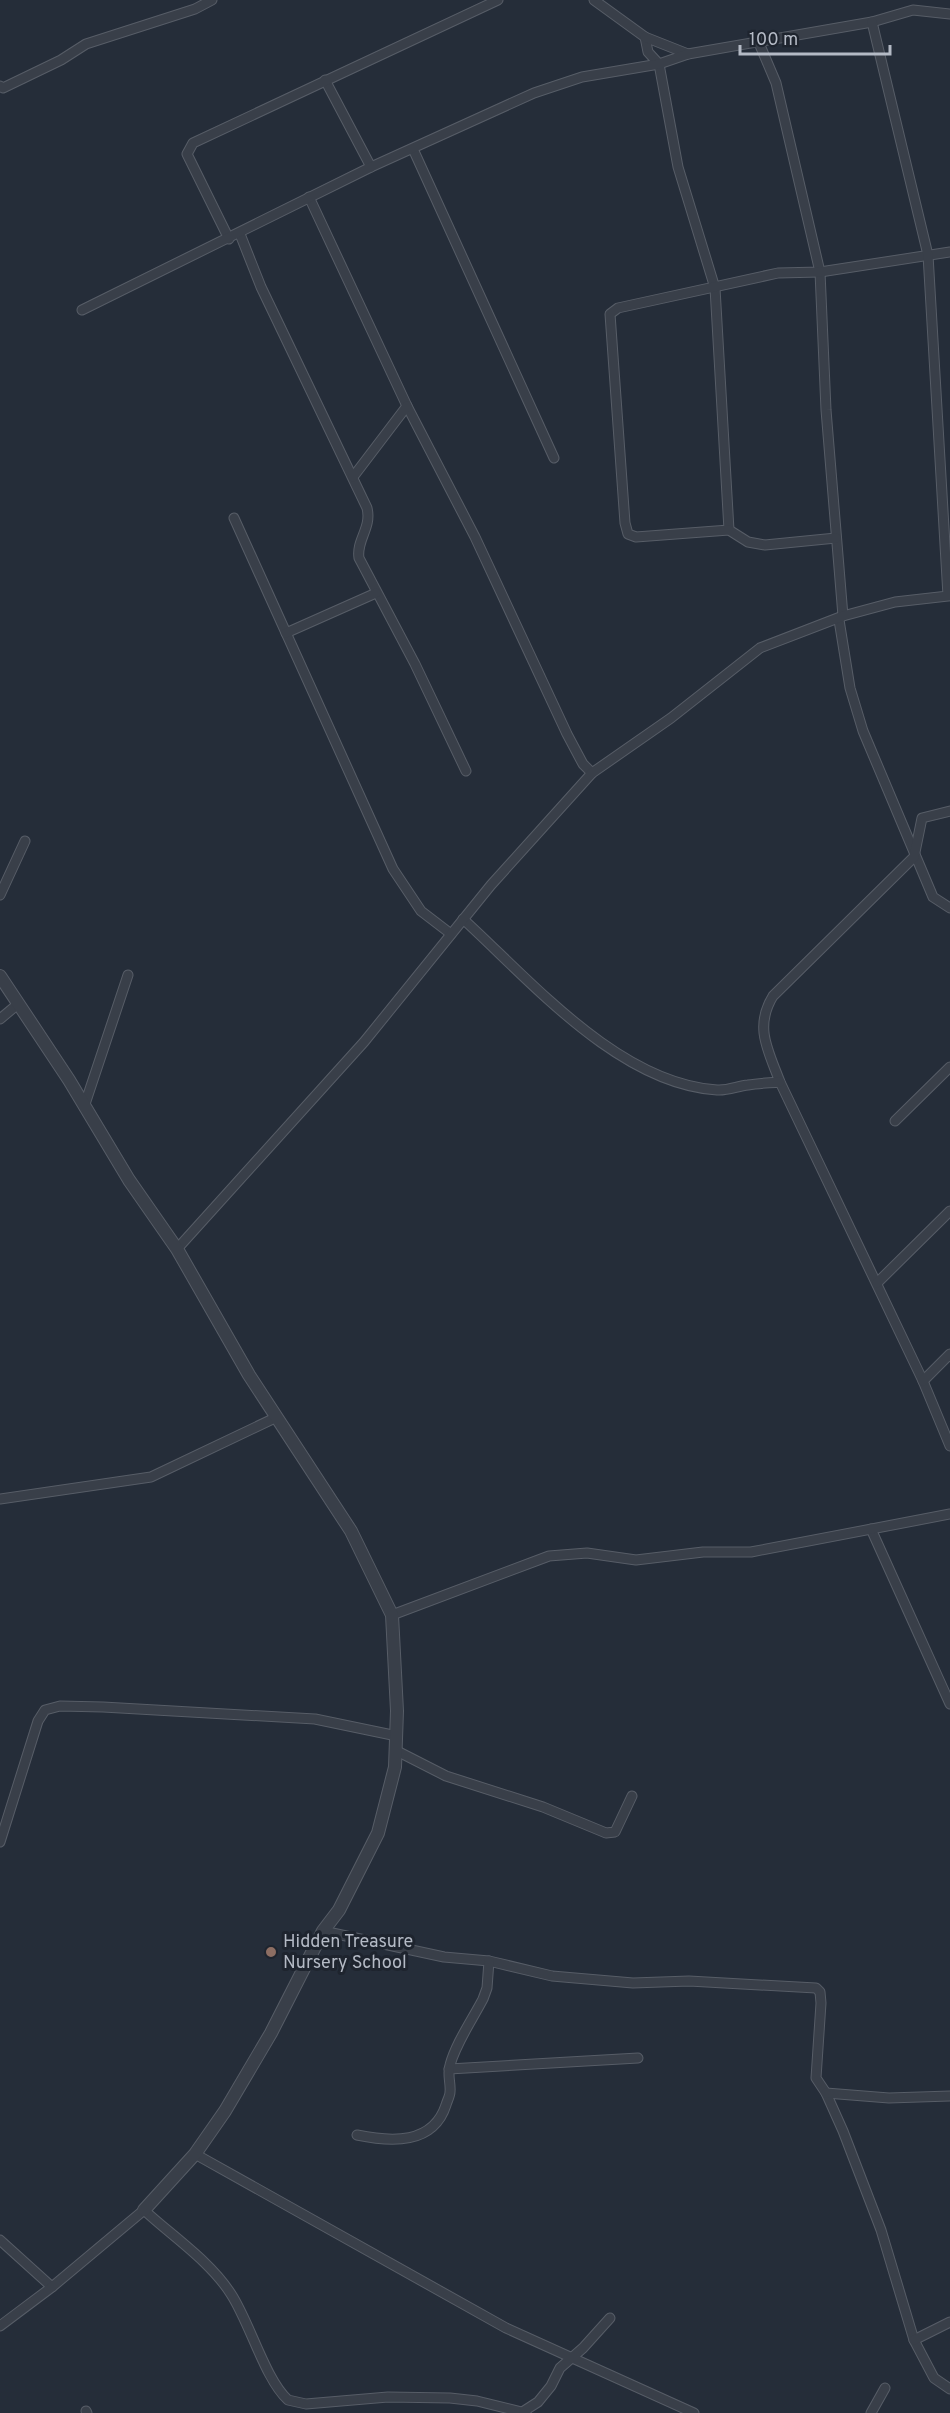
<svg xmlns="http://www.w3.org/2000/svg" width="950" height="2413" viewBox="0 0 950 2413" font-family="Overpass,sans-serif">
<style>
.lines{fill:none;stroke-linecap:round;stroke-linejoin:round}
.minor-casing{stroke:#575d67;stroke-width:11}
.tertiary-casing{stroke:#575d67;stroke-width:14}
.minor{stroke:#393f49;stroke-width:9}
.tertiary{stroke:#393f49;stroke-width:12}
.education-dot{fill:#8d6e63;stroke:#1e242e;stroke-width:2}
.labels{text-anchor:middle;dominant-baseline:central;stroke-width:6;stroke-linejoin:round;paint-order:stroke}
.poi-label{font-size:18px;fill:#b4bac5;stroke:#1e242e;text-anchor:start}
</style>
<rect width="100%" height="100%" fill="#252d39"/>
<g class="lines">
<defs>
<g id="minor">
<path d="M594,0L645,37L648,52L659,64L678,167L715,288L729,530"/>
<path d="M645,37L688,54"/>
<path d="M759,43L776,83L820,272L826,410L843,616"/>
<path d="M325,80L371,167"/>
<path d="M0,86L3,88L61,60L86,44L195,9L212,0"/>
<path d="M413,149L554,458"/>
<path d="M309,197L407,406L475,537L567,734L583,764L592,773"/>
<path d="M240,234L261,287L367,508C372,528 356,540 359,558L415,664L466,771"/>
<path d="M229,239L187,154L193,143L498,0"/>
<path d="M82,310L371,167L534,93L582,77L659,64L688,54L872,22L913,10L950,14"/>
<path d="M353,477L407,406"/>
<path d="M234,518L393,869L421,911L451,934"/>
<path d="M836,538L765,545L748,542L729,530L636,537L628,534L625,523L610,314L618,308L778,273L820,272L950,252"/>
<path d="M839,620L850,688L863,731L933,897L950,908"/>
<path d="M286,633L376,593"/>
<path d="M950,811L922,818L914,857L773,996C754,1027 768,1050 780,1082L923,1381L950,1446"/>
<path d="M0,895L25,841"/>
<path d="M463,919C531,981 619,1084 717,1090C727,1091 738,1086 748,1085C759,1083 770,1083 780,1082"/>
<path d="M0,1019L18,1004"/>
<path d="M84,1107L128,975"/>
<path d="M895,1121L950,1067"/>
<path d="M177,1249L364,1042L491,885L592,773L671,718L760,648L843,616L895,602L948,596L928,255L872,22"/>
<path d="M877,1283L950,1211"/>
<path d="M923,1381L950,1354"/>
<path d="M0,1499L151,1477L277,1417"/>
<path d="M871,1529L950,1704"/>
<path d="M392,1615L549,1556L587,1553L636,1560L703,1552H751L950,1514"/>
<path d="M395,1750L446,1776L543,1807L606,1833L615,1832L632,1796"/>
<path d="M0,1842L38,1721L45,1710L60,1706L103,1707L315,1719L397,1736"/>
<path d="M323,1931L444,1957L489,1961L552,1976L633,1983L689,1981L816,1988L820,1992L821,2003L816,2078L826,2093L843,2131L881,2230L914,2340L934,2378L950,2389"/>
<path d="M449,2069L638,2058"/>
<path d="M826,2093L889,2098L950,2096"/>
<path d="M357,2135C391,2142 433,2145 446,2105C447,2101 450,2096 450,2092C451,2083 447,2075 450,2065C456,2043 472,2020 483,1999L487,1988L489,1961"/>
<path d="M195,2154L506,2328L694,2413"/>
<path d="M0,2240L52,2287"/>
<path d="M0,2326L52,2287L144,2210C172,2236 210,2261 231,2294C250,2323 265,2379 288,2400L306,2404L388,2397L450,2398L477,2401L526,2413"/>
<path d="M914,2340L950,2322"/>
<path d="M86,2411L87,2413"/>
<path d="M524,2411L538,2402L551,2386L560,2368L583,2348L610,2318"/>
<path d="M871,2413L885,2388"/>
</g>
<path id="tertiary" d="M0,976L69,1080L129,1180L177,1249L249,1375L351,1531L392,1615L397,1711L395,1767L378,1833L339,1910L323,1931L271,2033L225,2111L195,2154L144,2210"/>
</defs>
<use href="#minor" class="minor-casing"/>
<use href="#tertiary" class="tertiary-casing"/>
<use href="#minor" class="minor"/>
<use href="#tertiary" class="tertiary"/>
</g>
<circle class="education-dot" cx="271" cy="1952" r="6"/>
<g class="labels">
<g class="poi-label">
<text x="283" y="1942">Hidden Treasure<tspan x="283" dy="21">Nursery School</tspan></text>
</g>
</g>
<path d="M740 45v9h150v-9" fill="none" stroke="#b4bac5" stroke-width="3"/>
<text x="749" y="45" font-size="18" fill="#b4bac5" stroke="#1e242e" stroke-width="4.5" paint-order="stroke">100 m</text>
</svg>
